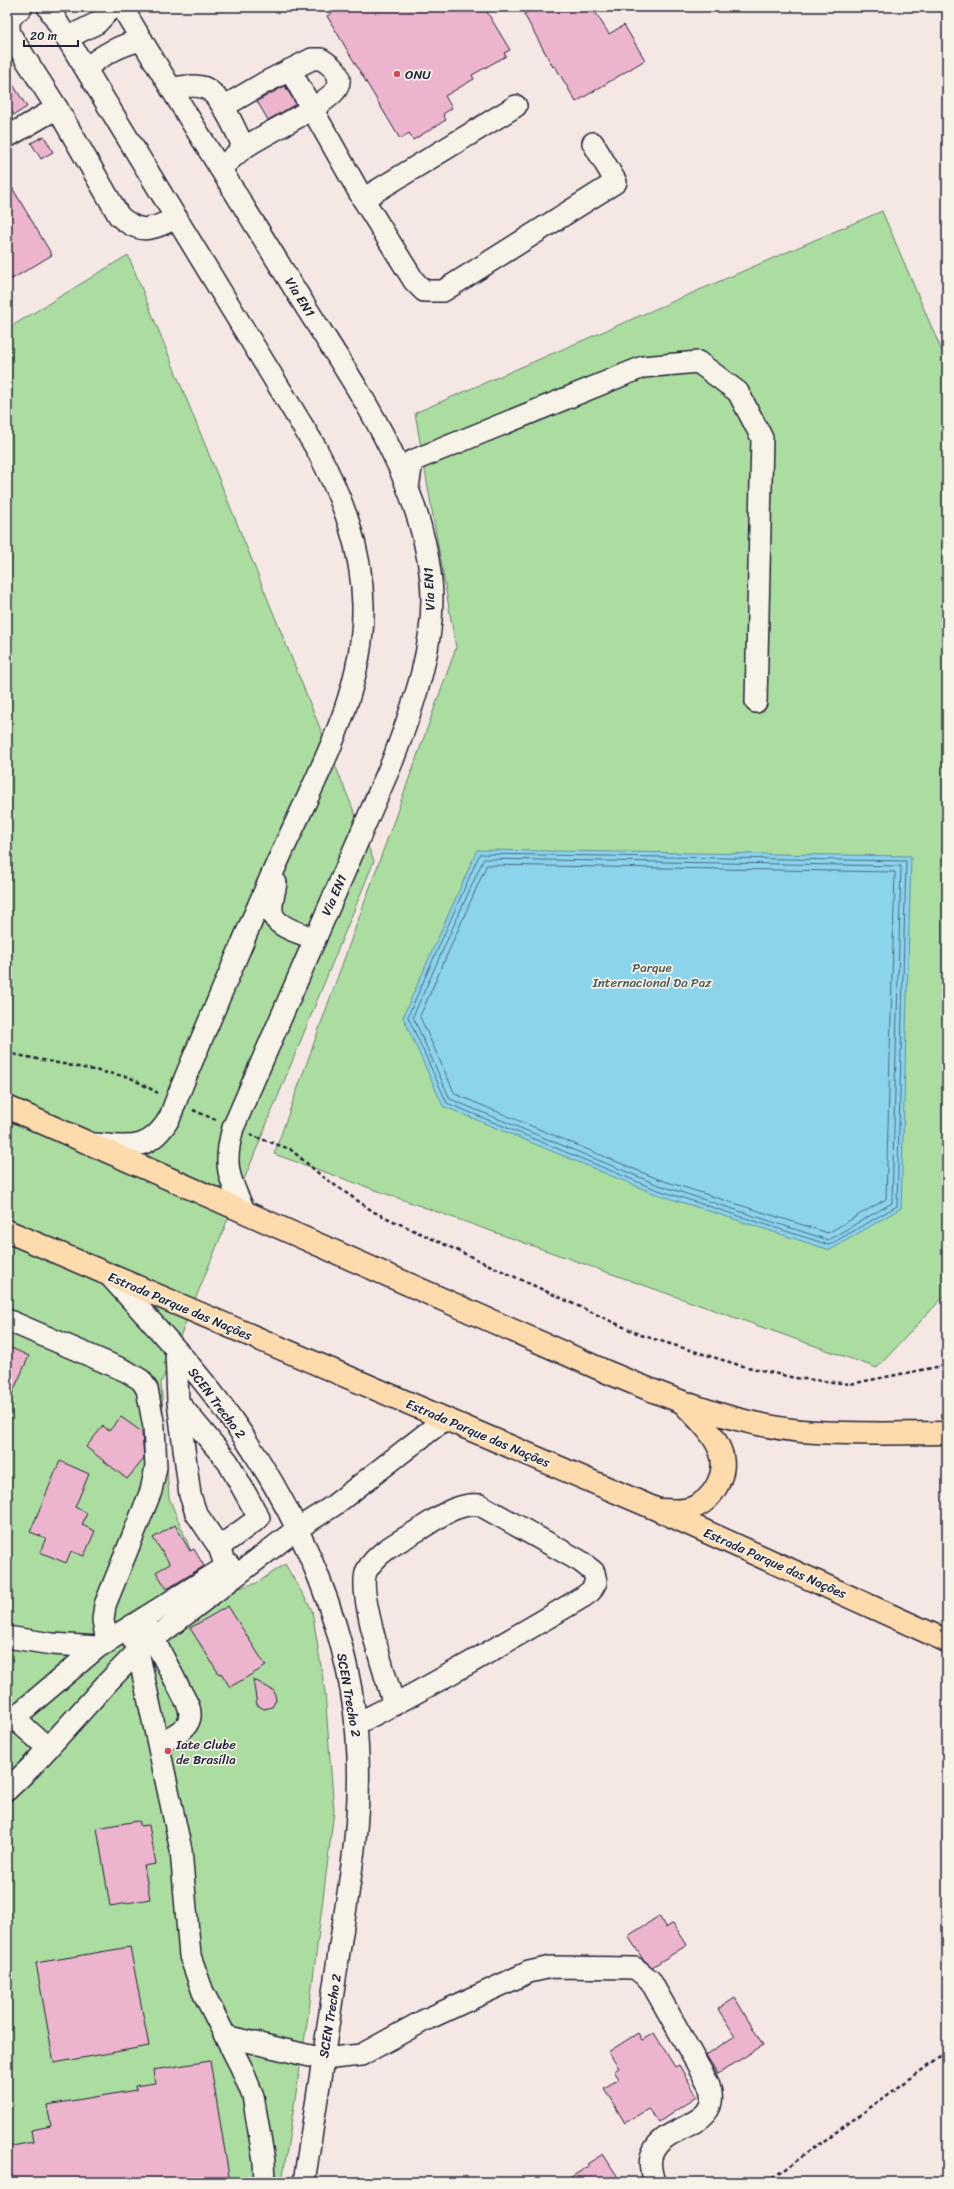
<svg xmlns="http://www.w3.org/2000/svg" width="954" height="2189" viewBox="0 0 954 2189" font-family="Sriracha,sans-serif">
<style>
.green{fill:#aadd9f;stroke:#66806d}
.water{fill:#8bd4ec;stroke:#618da5}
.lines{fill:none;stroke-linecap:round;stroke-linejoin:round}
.shore{stroke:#4c6982;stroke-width:1}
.building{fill:#ecb5cd;stroke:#22223b}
.minor-casing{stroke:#22223b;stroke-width:24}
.highway-casing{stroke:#22223b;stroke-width:25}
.path{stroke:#22223b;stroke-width:2.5;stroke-dasharray:4 3;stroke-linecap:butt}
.minor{stroke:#f7f3e8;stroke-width:21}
.highway{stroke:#fedbac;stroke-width:22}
.poi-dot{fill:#d1495b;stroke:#f7f3e8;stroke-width:1.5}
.labels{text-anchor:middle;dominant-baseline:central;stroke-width:3.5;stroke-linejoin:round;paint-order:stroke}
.poi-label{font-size:13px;fill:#22223b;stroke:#f7f3e8;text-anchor:start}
.street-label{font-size:13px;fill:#22223b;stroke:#f7f3e8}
.park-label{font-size:13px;fill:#4b5a59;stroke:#f7f3e8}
</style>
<rect width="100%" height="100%" fill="#f5e7e3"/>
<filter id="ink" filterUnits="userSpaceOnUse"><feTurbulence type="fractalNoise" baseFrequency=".025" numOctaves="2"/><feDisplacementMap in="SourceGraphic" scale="8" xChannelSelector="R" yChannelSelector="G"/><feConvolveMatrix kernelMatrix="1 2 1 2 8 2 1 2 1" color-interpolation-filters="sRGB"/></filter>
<g filter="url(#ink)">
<g class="green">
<path d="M882,211L947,363V1293L877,1368L274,1154L456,648L415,413Z"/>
<path d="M128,255L374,861L161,1383L169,1498L190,1549L221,1593L257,1583L285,1564L312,1610L325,1692L334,1811L309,2010L282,2182H7V329Z"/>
</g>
<path class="water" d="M477,850L911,856L901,1208L830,1250L653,1193L443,1106L403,1017Z"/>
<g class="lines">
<g class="shore">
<path d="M480,854L906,861L897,1206L829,1245L655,1189L447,1103L408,1017Z"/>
<path d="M484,859L901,866L892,1203L828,1240L656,1184L450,1099L413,1017Z"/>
<path d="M487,865L895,872L886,1199L828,1233L658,1179L455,1094L420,1017Z"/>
</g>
</g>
<g class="building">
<path d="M341,7H484L510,50L504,53L506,56L472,75L474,79L445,96L452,108L443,114L446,120L413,140L409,133L400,139L327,16Z"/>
<path d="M536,7H592L609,34L624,25L645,60L576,102L555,66L553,67L524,14Z"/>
<path d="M7,75L27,107L14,115L7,104Z"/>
<path d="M285,86L296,104L268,120L257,101Z"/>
<path d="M44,136L53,152L41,159L31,143Z"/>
<path d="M7,179L52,255L7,282Z"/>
<path d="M7,1346L29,1356L7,1405Z"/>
<path d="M121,1417L142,1432L144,1459L127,1479L86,1447L103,1426L109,1431Z"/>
<path d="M60,1461L89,1474L75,1507L87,1513L82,1525L95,1531L84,1556L71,1551L66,1563L40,1552L46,1538L30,1532Z"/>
<path d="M175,1525L190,1551L194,1549L204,1566L167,1589L156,1572L170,1564L153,1538Z"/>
<path d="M228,1606L266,1666L230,1687L221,1673L219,1674L190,1628Z"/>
<path d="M253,1679L274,1691L276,1700L272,1707L264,1709L257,1705Z"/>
<path d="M137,1821L140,1822V1826L149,1825L156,1864L144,1866L150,1899L110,1906L97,1828Z"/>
<path d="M659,1916L666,1928L673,1923L687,1945L652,1967L642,1958L628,1936Z"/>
<path d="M130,1947L149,2046L54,2063L36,1963Z"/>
<path d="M735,1998L763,2045L718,2074L706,2055L735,2036L718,2009Z"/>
<path d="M638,2033L642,2040L654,2033L675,2067L679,2065L697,2096L659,2122L648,2109L625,2123L604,2088L619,2079L614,2071L619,2068L608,2052Z"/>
<path d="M210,2061L230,2182H12L7,2147L33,2142L31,2130L51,2126L47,2105L136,2090L135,2086L155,2083L153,2070Z"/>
<path d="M603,2154L621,2182H563L589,2166L587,2164Z"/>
</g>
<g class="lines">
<defs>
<g id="minor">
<path d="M22,7C10,16 6,22 11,36L57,108L119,216C142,236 151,229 177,218"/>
<path d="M48,7L316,448C342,497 362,548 363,605C365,693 317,775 282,852C260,900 240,949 219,998C203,1037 184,1077 170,1117C150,1152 130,1147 95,1144"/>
<path d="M122,7C178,102 237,195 294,288C350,379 419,470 431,580C437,641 414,704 393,760L233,1128C223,1164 228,1177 244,1210"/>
<path d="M67,38L97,23L112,7"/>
<path d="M86,68C104,54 120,45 142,40"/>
<path d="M290,70L363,199L414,281L424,291H443L616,182L593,143"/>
<path d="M171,88C182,87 195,84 205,88C222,95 236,132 244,148"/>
<path d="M7,137L57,108"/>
<path d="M220,168C228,162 236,154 244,148C263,134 328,105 337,88C344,75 331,65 321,59H312L264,83L223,107"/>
<path d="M363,199L516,106"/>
<path d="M408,488L412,461L643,367L698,362L738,392L762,438L756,702"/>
<path d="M276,883C275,891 271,902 272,911C274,928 302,933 315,939"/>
<path d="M109,1275C150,1321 195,1367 231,1418C300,1516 354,1634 358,1756C361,1822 349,1887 339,1952C328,2029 316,2105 304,2182"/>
<path d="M7,1320L126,1371L141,1380L147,1389L154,1427L156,1467L151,1491L105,1605L103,1620L107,1643"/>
<path d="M176,1350L178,1402L190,1495L196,1513L219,1547L226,1567"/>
<path d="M178,1402L228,1462L259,1518L219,1547"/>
<path d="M148,1628L188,1705C197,1727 174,1735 159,1743"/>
<path d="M128,1629L138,1651L181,1850L190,1956L203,1992L241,2067L253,2096L264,2161L265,2182"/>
<path d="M7,1637L52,1644L98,1647"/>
<path d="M7,1712L48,1748"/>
<path d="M14,1718L98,1647L229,1565"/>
<path d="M356,1724C434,1685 508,1641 583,1597L591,1591L596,1582L594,1572L580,1561L480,1505C457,1502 438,1518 420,1529C402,1540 378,1551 367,1570C356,1590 387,1680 394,1705"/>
<path d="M7,1790L31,1767L107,1683L138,1651L297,1529L333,1506L445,1419"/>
<path d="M225,2036L323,2059L361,2055L423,2021L529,1972L551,1967L635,1968L650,1980L709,2085C724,2128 665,2123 653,2152C648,2161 651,2172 654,2182"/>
</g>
<g id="highway">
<path d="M7,1107L607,1372C669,1398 733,1424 801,1431C849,1435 899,1433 947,1433"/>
<path d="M7,1231L656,1509L947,1641"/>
<path d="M661,1510C671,1510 683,1512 692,1508C714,1500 729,1472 720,1450C713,1432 697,1418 684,1404"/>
</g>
</defs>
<use href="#minor" class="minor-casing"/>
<use href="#highway" class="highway-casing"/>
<g class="path">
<path d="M7,1053L129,1077L158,1093"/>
<path d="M193,1110L216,1120"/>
<path d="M250,1135L290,1149L323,1177L374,1212L641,1335L739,1365L795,1378L850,1384L947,1365"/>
<path d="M767,2182L947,2052"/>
</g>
<use href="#minor" class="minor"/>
<use href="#highway" class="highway"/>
</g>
</g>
<g class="poi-dot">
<circle cx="397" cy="74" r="4"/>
<circle cx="168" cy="1751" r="4"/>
</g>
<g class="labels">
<g class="poi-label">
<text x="405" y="74">ONU</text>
<text x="176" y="1744">Iate Clube<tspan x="176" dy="15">de Brasília</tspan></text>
</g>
<g class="street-label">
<text transform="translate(300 297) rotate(58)">Via EN1</text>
<text transform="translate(429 589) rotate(-93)">Via EN1</text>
<text transform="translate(334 895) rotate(-66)">Via EN1</text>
<text transform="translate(180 1306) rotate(23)">Estrada Parque das Nações</text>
<text transform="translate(217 1403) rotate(53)">SCEN Trecho 2</text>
<text transform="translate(478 1433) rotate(23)">Estrada Parque das Nações</text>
<text transform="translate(775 1563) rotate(24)">Estrada Parque das Nações</text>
<text transform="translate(349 1695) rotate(80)">SCEN Trecho 2</text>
<text transform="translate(330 2016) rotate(-81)">SCEN Trecho 2</text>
</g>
<g class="park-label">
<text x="652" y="967">Parque<tspan x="652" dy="15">Internacional Da Paz</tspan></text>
</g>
</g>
<rect width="954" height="2189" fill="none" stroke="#f7f3e8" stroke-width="24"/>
<rect x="12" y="12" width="930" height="2165" fill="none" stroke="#22223b" stroke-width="1.5" filter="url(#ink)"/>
<path d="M24 40v6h54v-6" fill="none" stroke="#22223b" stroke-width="2"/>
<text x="30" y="40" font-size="12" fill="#22223b" stroke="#f7f3e8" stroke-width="3" paint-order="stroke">20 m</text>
</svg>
